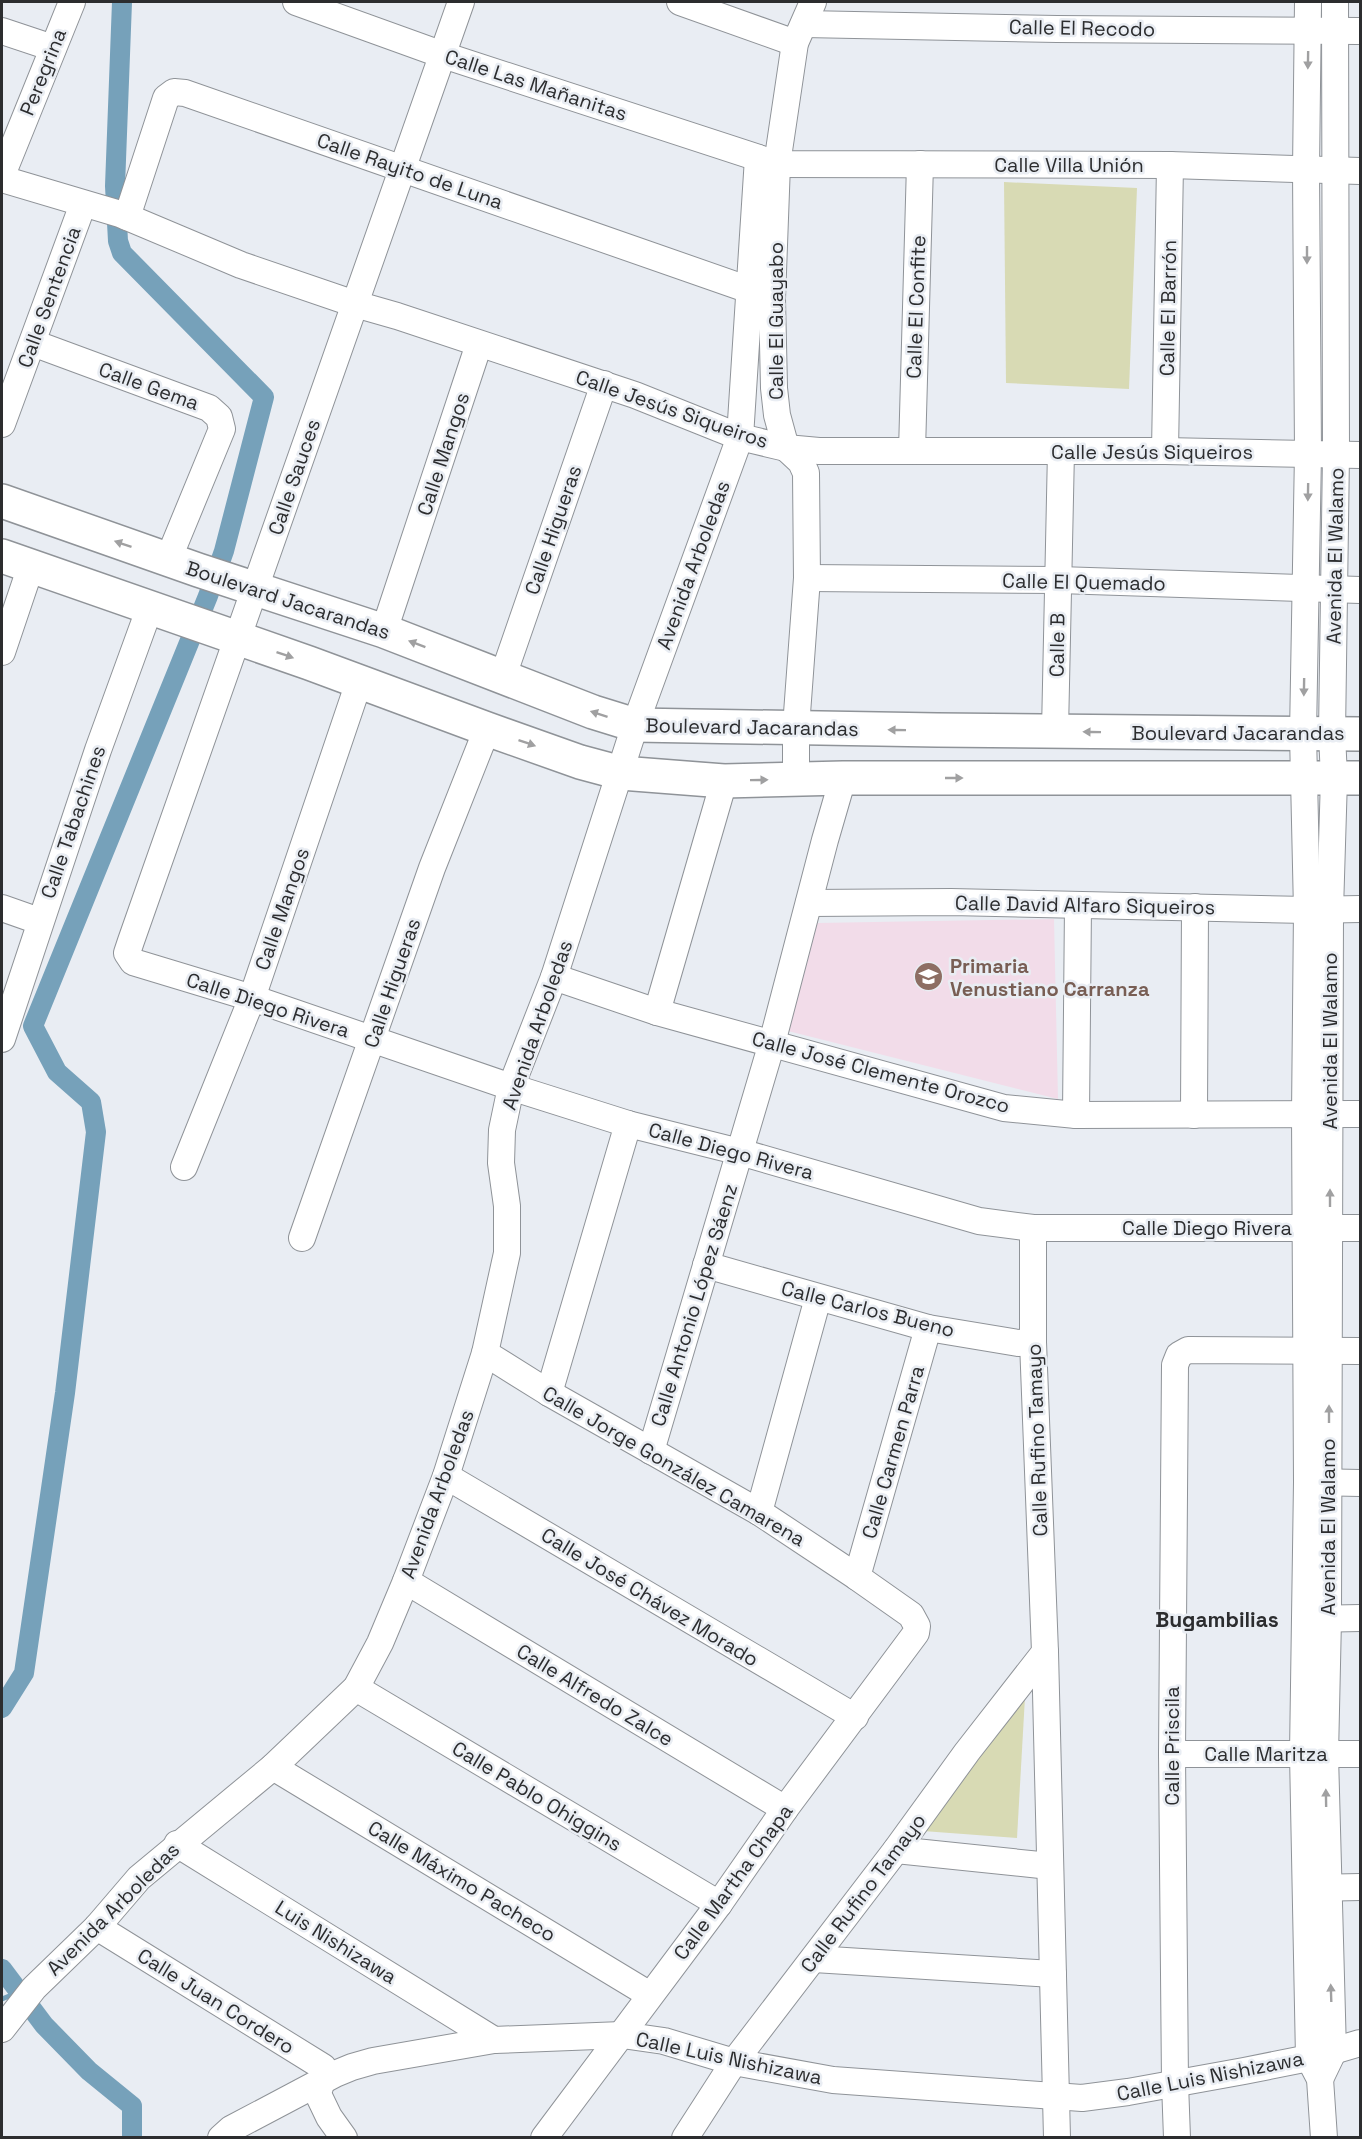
<svg xmlns="http://www.w3.org/2000/svg" width="1362" height="2139" viewBox="0 0 1362 2139" font-family="'Space Grotesk',sans-serif">
<style>
.education{fill:#f2dce9}
.green{fill:#d8dab4}
.lines{fill:none;stroke-linecap:round;stroke-linejoin:round}
.stream{stroke:#76a1ba;stroke-width:5}
.canal{stroke:#76a1ba;stroke-width:20}
.minor-casing{stroke:#8f9398;stroke-width:28}
.major-casing{stroke:#8f9398;stroke-width:36}
.minor{stroke:#fff;stroke-width:26}
.major{stroke:#fff;stroke-width:33}
.oneway{fill:#a0a0a1}
.labels{text-anchor:middle;dominant-baseline:central;stroke-width:5;stroke-linejoin:round;paint-order:stroke}
.street-label{font-size:20px;fill:#2c2d2f;stroke:#e9edf3}
.education-label{font-size:20px;font-weight:bold;fill:#785e54;stroke:#e9edf3;text-anchor:start}
.neighbourhood-label{font-size:21px;font-weight:bold;fill:#2c2d2f;stroke:#e9edf3}
</style>
<rect width="100%" height="100%" fill="#e9edf3"/>
<path class="education" d="M1054,919L1058,1099L788,1031L817,923Z"/>
<g class="green">
<path d="M1004,182L1137,188L1129,389L1006,383Z"/>
<path d="M1025,1697L1017,1838L923,1831Z"/>
</g>
<g class="lines">
<path class="stream" d="M2,1999L19,1992"/>
<g class="canal">
<path d="M2,1708L24,1673L65,1393L96,1132L91,1102L57,1072L33,1026L208,596L224,551L264,397L122,253L118,241L115,186L122,2"/>
<path d="M2,1969L44,2025L89,2071L132,2106V2138"/>
</g>
<defs>
<g id="minor">
<path d="M296,2L443,55L777,164L1170,165L1360,171"/>
<path d="M461,2L131,941L127,953L133,962L252,998L511,1087L628,1124L740,1152L979,1221L1033,1228H1360"/>
<path d="M680,2L795,43"/>
<path d="M1308,2L1306,170L1308,453L1303,734L1307,910L1305,1115L1307,1482L1303,1754L1309,2058L1320,2079L1324,2138"/>
<path d="M804,24L1057,29L1360,31"/>
<path d="M2,31L53,48"/>
<path d="M2,175L72,2"/>
<path d="M2,179L120,214L241,265L355,304L397,316L635,395L740,437L786,448L819,451H1165L1360,455"/>
<path d="M127,217L166,98L174,92L185,93L764,295"/>
<path d="M33,343L209,408L219,417L222,429L168,560"/>
<path d="M2,424L83,204"/>
<path d="M912,451L920,164"/>
<path d="M1165,451L1170,165"/>
<path d="M807,578L1059,580L1360,590"/>
<path d="M384,631L479,344"/>
<path d="M2,652L31,566"/>
<path d="M503,676L604,384"/>
<path d="M1055,731L1061,451"/>
<path d="M796,780V727L807,578L806,473L801,462L786,448L777,415L774,388L772,299L777,164L795,43L813,2"/>
<path d="M809,903L951,902L1307,910L1360,909"/>
<path d="M2,908L39,921"/>
<path d="M554,977L657,1012L1004,1108L1076,1115L1360,1114"/>
<path d="M657,1012L724,781"/>
<path d="M2,1039L98,750L150,607"/>
<path d="M1076,1115L1078,905"/>
<path d="M1194,1115L1195,907"/>
<path d="M184,1167L252,998L359,682"/>
<path d="M302,1238L432,868L487,729"/>
<path d="M706,1265L928,1328L1018,1343L1033,1342"/>
<path d="M485,1353L549,1393L759,1512L857,1577L911,1615L917,1626L916,1633L785,1809L719,1904L544,2138"/>
<path d="M549,1393L628,1124"/>
<path d="M651,1451L772,1043L825,840L843,778"/>
<path d="M446,1476L855,1717"/>
<path d="M1313,1482L1360,1483"/>
<path d="M759,1512L818,1298"/>
<path d="M857,1577L928,1328"/>
<path d="M406,1581L785,1809"/>
<path d="M1311,1619L1360,1618"/>
<path d="M1045,1652L1057,2138"/>
<path d="M356,1688L719,1904"/>
<path d="M1172,1754H1360"/>
<path d="M273,1767L650,1995"/>
<path d="M177,1844L494,2040"/>
<path d="M896,1850L1050,1866"/>
<path d="M1313,1888L1360,1887"/>
<path d="M97,1927L323,2067L322,2080L318,2094L329,2117L344,2138"/>
<path d="M814,1959L1053,1974"/>
<path d="M2,2029L34,1988L97,1927L139,1878L273,1767L356,1688L380,1643L406,1581L446,1476L485,1353L507,1253V1206L501,1163L502,1130L511,1087L554,977L635,725L740,437L758,158"/>
<path d="M1320,2079L1333,2052L1325,1755L1328,1619L1330,910L1334,778L1332,734L1336,454L1335,2"/>
<path d="M221,2138L231,2129L335,2074L352,2067L373,2061L494,2040L622,2035L664,2041L734,2062L833,2080L1082,2098L1128,2092L1244,2071L1309,2058L1360,2043"/>
<path d="M685,2138L734,2062L896,1850L967,1752L1045,1652L1033,1342V1228"/>
<path d="M1177,2138L1175,2083L1172,1754L1175,1365L1179,1355L1188,1350L1360,1351"/>
</g>
<g id="major">
<path d="M2,501L198,570L384,631L593,712L635,725L937,730L1360,734"/>
<path d="M2,556L309,663L487,729L580,762L621,773L724,781L843,778H1360"/>
</g>
</defs>
<use href="#minor" class="minor-casing"/>
<use href="#major" class="major-casing"/>
<use href="#minor" class="minor"/>
<use href="#major" class="major"/>
</g>
<defs><path id="oneway-solid" d="M-6-.8H1V-3.2L6.5 0L1 3.2V.8H-6Z" transform="scale(1.5)"/></defs>
<g class="oneway">
<use href="#oneway-solid" transform="translate(1308 60) rotate(91)"/>
<use href="#oneway-solid" transform="translate(1307 255) rotate(90)"/>
<use href="#oneway-solid" transform="translate(1308 492) rotate(91)"/>
<use href="#oneway-solid" transform="translate(123 544) rotate(-161)"/>
<use href="#oneway-solid" transform="translate(417 644) rotate(-159)"/>
<use href="#oneway-solid" transform="translate(285 655) rotate(19)"/>
<use href="#oneway-solid" transform="translate(1304 687) rotate(91)"/>
<use href="#oneway-solid" transform="translate(599 714) rotate(-162)"/>
<use href="#oneway-solid" transform="translate(897 730) rotate(-179)"/>
<use href="#oneway-solid" transform="translate(1092 732) rotate(-179)"/>
<use href="#oneway-solid" transform="translate(527 743) rotate(19)"/>
<use href="#oneway-solid" transform="translate(954 778)"/>
<use href="#oneway-solid" transform="translate(759 780) rotate(-1)"/>
<use href="#oneway-solid" transform="translate(1330 1198) rotate(-90)"/>
<use href="#oneway-solid" transform="translate(1329 1414) rotate(-90)"/>
<use href="#oneway-solid" transform="translate(1326 1798) rotate(-91)"/>
<use href="#oneway-solid" transform="translate(1331 1993) rotate(-92)"/>
</g>
<defs>
<symbol id="school-disc" viewBox="-11 -11 22 22"><circle r="9.5" fill="#8d6e63" stroke="#e9edf3"/><path d="M0-5L7-2L0 1L-7-2ZM-4 1L0 2.5L4 1V4Q0 6-4 4Z" fill="#fff"/></symbol>
</defs>
<g fill-rule="evenodd">
<use href="#school-disc" x="912" y="960" width="33" height="33"/>
</g>
<g class="labels">
<g class="street-label">
<text transform="translate(1082 28) rotate(1)">Calle El Recodo</text>
<text transform="translate(43 72) rotate(-68)">Peregrina</text>
<text transform="translate(536 85) rotate(18)">Calle Las Mañanitas</text>
<text x="1069" y="165">Calle Villa Unión</text>
<text transform="translate(410 171) rotate(19)">Calle Rayito de Luna</text>
<text transform="translate(49 297) rotate(-70)">Calle Sentencia</text>
<text transform="translate(916 307) rotate(-88)">Calle El Confite</text>
<text transform="translate(1168 308) rotate(-89)">Calle El Barrón</text>
<text transform="translate(776 321) rotate(-90)">Calle El Guayabo</text>
<text transform="translate(149 386) rotate(20)">Calle Gema</text>
<text transform="translate(672 409) rotate(19)">Calle Jesús Siqueiros</text>
<text x="1152" y="452">Calle Jesús Siqueiros</text>
<text transform="translate(443 454) rotate(-72)">Calle Mangos</text>
<text transform="translate(294 477) rotate(-71)">Calle Sauces</text>
<text transform="translate(553 530) rotate(-71)">Calle Higueras</text>
<text transform="translate(1335 556) rotate(-89)">Avenida El Walamo</text>
<text transform="translate(693 565) rotate(-70)">Avenida Arboledas</text>
<text transform="translate(1084 582) rotate(1)">Calle El Quemado</text>
<text transform="translate(288 600) rotate(18)">Boulevard Jacarandas</text>
<text transform="translate(1057 645) rotate(-89)">Calle B</text>
<text transform="translate(752 727) rotate(1)">Boulevard Jacarandas</text>
<text x="1238" y="733">Boulevard Jacarandas</text>
<text transform="translate(73 822) rotate(-71)">Calle Tabachines</text>
<text transform="translate(1085 905) rotate(1)">Calle David Alfaro Siqueiros</text>
<text transform="translate(282 909) rotate(-71)">Calle Mangos</text>
<text transform="translate(392 983) rotate(-71)">Calle Higueras</text>
<text transform="translate(268 1005) rotate(18)">Calle Diego Rivera</text>
<text transform="translate(537 1025) rotate(-71)">Avenida Arboledas</text>
<text transform="translate(1330 1041) rotate(-90)">Avenida El Walamo</text>
<text transform="translate(881 1072) rotate(15)">Calle José Clemente Orozco</text>
<text transform="translate(731 1151) rotate(15)">Calle Diego Rivera</text>
<text x="1207" y="1228">Calle Diego Rivera</text>
<text transform="translate(694 1305) rotate(-73)">Calle Antonio López Sáenz</text>
<text transform="translate(868 1309) rotate(14)">Calle Carlos Bueno</text>
<text transform="translate(1037 1440) rotate(-92)">Calle Rufino Tamayo</text>
<text transform="translate(893 1452) rotate(-74)">Calle Carmen Parra</text>
<text transform="translate(674 1466) rotate(30)">Calle Jorge González Camarena</text>
<text transform="translate(437 1494) rotate(-70)">Avenida Arboledas</text>
<text transform="translate(1328 1527) rotate(-90)">Avenida El Walamo</text>
<text transform="translate(650 1597) rotate(31)">Calle José Chávez Morado</text>
<text transform="translate(595 1695) rotate(31)">Calle Alfredo Zalce</text>
<text transform="translate(1172 1746) rotate(-90)">Calle Priscila</text>
<text x="1266" y="1754">Calle Maritza</text>
<text transform="translate(537 1796) rotate(31)">Calle Pablo Ohiggins</text>
<text transform="translate(462 1881) rotate(31)">Calle Máximo Pacheco</text>
<text transform="translate(733 1882) rotate(-54)">Calle Martha Chapa</text>
<text transform="translate(863 1893) rotate(-53)">Calle Rufino Tamayo</text>
<text transform="translate(113 1909) rotate(-45)">Avenida Arboledas</text>
<text transform="translate(336 1942) rotate(32)">Luis Nishizawa</text>
<text transform="translate(216 2001) rotate(32)">Calle Juan Cordero</text>
<text transform="translate(729 2058) rotate(12)">Calle Luis Nishizawa</text>
<text transform="translate(1210 2076) rotate(-11)">Calle Luis Nishizawa</text>
</g>
<g class="education-label">
<text x="950" y="966">Primaria<tspan x="950" dy="23">Venustiano Carranza</tspan></text>
</g>
<g class="neighbourhood-label">
<text x="1217" y="1619">Bugambilias</text>
</g>
</g>
<rect width="1362" height="2139" fill="none" stroke="#2c2d2f" stroke-width="6"/>
</svg>
